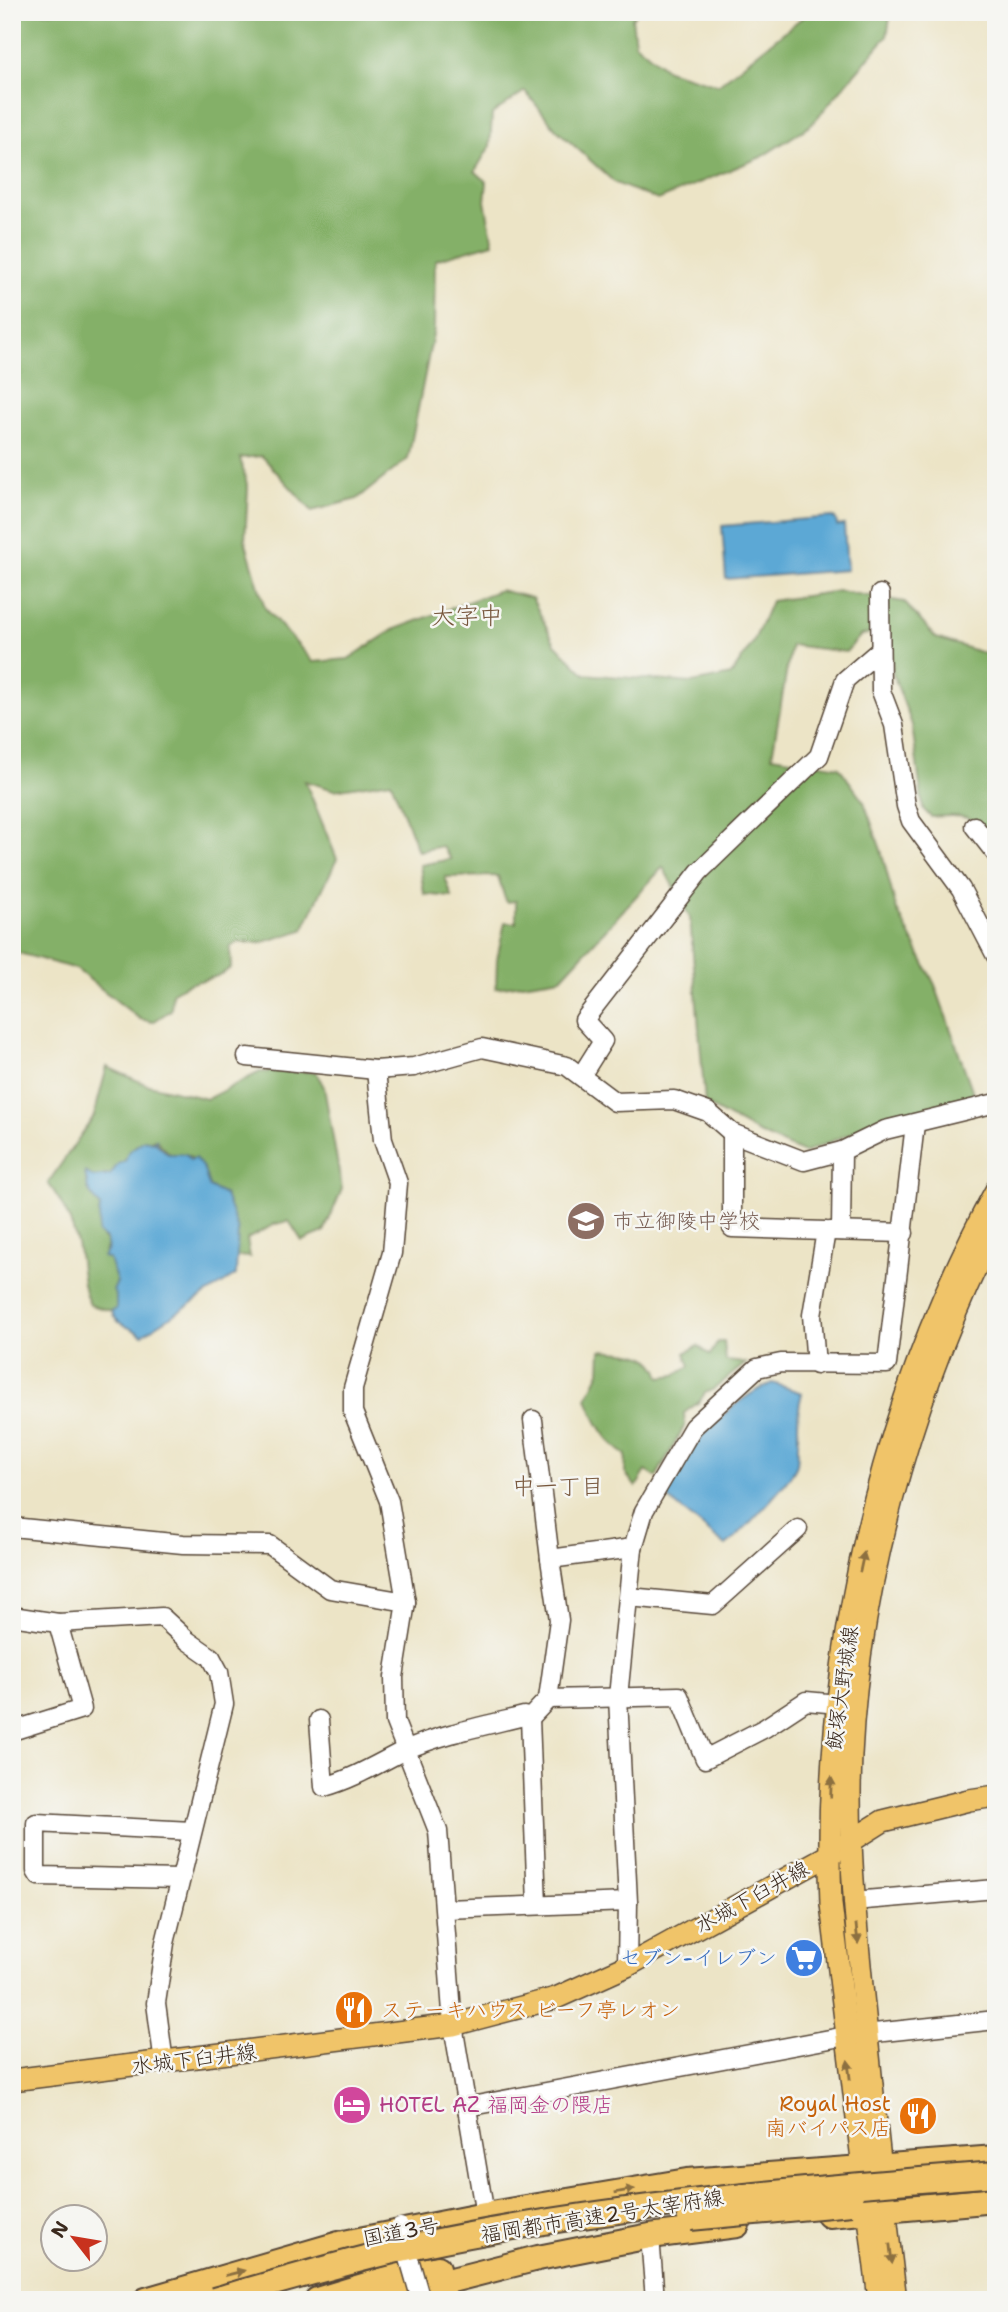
<svg xmlns="http://www.w3.org/2000/svg" width="1008" height="2312" viewBox="0 0 1008 2312" font-family="'Shantell Sans','Klee One',sans-serif">
<style>
.forest{fill:#84b067;stroke:#606d42;stroke-width:2}
.water{fill:#5ca8d5;stroke:#4c697a;stroke-width:2}
.lines{fill:none;stroke-linecap:round;stroke-linejoin:round}
.minor-casing{stroke:#564637;stroke-width:21}
.major-casing{stroke:#564637;stroke-width:24}
.highway-casing{stroke:#564637;stroke-width:28}
.minor{stroke:#fff;stroke-width:18}
.major{stroke:#f0c469;stroke-width:21}
.highway{stroke:#f0c469;stroke-width:24}
.minor-bridge-casing{stroke:#564637;stroke-width:21;stroke-linecap:butt}
.highway-bridge-casing{stroke:#564637;stroke-width:28;stroke-linecap:butt}
.minor-bridge{stroke:#fff;stroke-width:18}
.highway-bridge{stroke:#f0c469;stroke-width:24}
.oneway{fill:#8c6f40}
.labels{text-anchor:middle;dominant-baseline:central;stroke-width:5;stroke-linejoin:round;paint-order:stroke}
.education-label{font-size:21px;fill:#785e54;stroke:#f6f6f2;text-anchor:start}
.street-label{font-size:21px;fill:#3b2a1e;stroke:#f6f6f2}
.shop-label{font-size:21px;fill:#366cbe;stroke:#f6f6f2;text-anchor:end}
.food-label{font-size:21px;fill:#c56008;stroke:#f6f6f2;text-anchor:start}
.hotel-label{font-size:21px;fill:#b23c85;stroke:#f6f6f2;text-anchor:start}
.neighbourhood-label{font-size:23px;fill:#78573d;stroke:#f6f6f2}
.quarter-label{font-size:24px;fill:#78573d;stroke:#f6f6f2}
</style>
<rect width="100%" height="100%" fill="#f6f6f2"/>
<filter id="ink" filterUnits="userSpaceOnUse"><feTurbulence type="fractalNoise" baseFrequency=".0143" numOctaves="2"/><feDisplacementMap in="SourceGraphic" scale="14" xChannelSelector="R" yChannelSelector="G"/><feConvolveMatrix kernelMatrix="1 2 1 2 8 2 1 2 1" color-interpolation-filters="sRGB"/></filter>
<filter id="wash" filterUnits="userSpaceOnUse"><feTurbulence type="fractalNoise" baseFrequency=".00686" numOctaves="4" result="noise"/><feDisplacementMap in="SourceGraphic" scale="28" xChannelSelector="R" yChannelSelector="G"/><feGaussianBlur stdDeviation="1.57" result="paint"/><feColorMatrix in="noise" values="0 0 0 0 0 0 0 0 0 0 0 0 0 0 0 0 0 1.4 0 .05"/><feComposite in="paint" operator="in"/></filter>
<g filter="url(#wash)">
<rect width="100%" height="100%" fill="#ece4c6"/>
<g class="forest">
<path d="M12,12H637L632,18L635,43L667,70L718,85L809,12H891L887,36L811,125L761,157L658,200L615,183L556,129L525,91L492,114L490,146L475,171L487,182L485,201L493,243L435,260L434,329L408,459L357,499L312,511L262,456L240,458L248,488L245,540L265,608L313,662L348,659L393,630L500,590L532,598L555,644L585,674L692,683L731,675L754,641L771,601L839,591L904,602L936,638L996,657V840C975,814 962,815 931,817L923,809L912,725L893,674L889,632L861,635L846,652L791,645L772,756L839,767L864,802L881,850L896,908L935,985L976,1101L922,1115L879,1121L804,1153L758,1133L705,1104L690,918L663,867L561,978L496,988L497,959L505,922L516,923V901L506,902L498,876L445,877L452,897L424,894L420,865L451,859L442,846L418,851L391,781L334,790L305,781L337,859L303,930L260,943L238,942L230,947L231,967C214,984 189,977 172,994L171,1010L153,1022L140,1019L76,969L19,953L12,959Z"/>
<path d="M107,1067L145,1084L207,1099L260,1072H316L324,1087L342,1189L324,1232L302,1241L289,1221L275,1224L247,1239L250,1257L236,1256L235,1226L225,1195L209,1187L204,1169L188,1155L172,1156L155,1139C140,1146 135,1140 125,1161L118,1164L110,1175L93,1177L86,1172L88,1190L100,1206L99,1233L108,1244L104,1255L109,1259L117,1282L113,1291L116,1295V1310L111,1311L90,1305C80,1285 82,1265 77,1244C72,1221 62,1202 48,1183L94,1116Z"/>
<path d="M718,1342H724L726,1361L746,1363L714,1389L705,1393L699,1402L684,1413L685,1425L656,1477L646,1471L636,1487L625,1473L626,1455C607,1443 594,1420 587,1398L600,1372L601,1350C626,1353 653,1349 661,1377L675,1375L690,1366L685,1353L698,1346L710,1355Z"/>
</g>
<g class="water">
<path d="M831,517L836,519L837,526L844,525L847,570L726,579L722,526Z"/>
<path d="M157,1138L155,1142L168,1154H186L190,1160L195,1158L204,1169L209,1187L225,1195L238,1230L236,1275L142,1335C130,1326 118,1327 111,1311L116,1309V1295L113,1291L117,1282L109,1259L103,1257L108,1249L106,1239L98,1233L100,1206L88,1190L85,1172L93,1177L110,1175L118,1164L125,1161L128,1152L144,1140L153,1142Z"/>
<path d="M773,1383L802,1393C795,1417 800,1439 797,1464C795,1477 738,1536 726,1546L665,1496C675,1456 734,1396 773,1383Z"/>
</g>
</g>
<g filter="url(#ink)">
<g class="lines">
<defs>
<g id="minor">
<path d="M880,594L881,691L894,725L906,806L911,821L961,889L996,956"/>
<path d="M974,826L996,854"/>
<path d="M247,1057L376,1070L414,1067L482,1048L567,1066L615,1102L674,1100L708,1112L732,1133L804,1161L842,1151L885,1130L996,1103"/>
<path d="M376,1070L383,1140L398,1183L392,1253L353,1388V1412L389,1501L406,1602L394,1677L395,1722L438,1831L453,2025L485,2215"/>
<path d="M581,1076L603,1041L584,1020L699,872L819,756L845,680L880,650"/>
<path d="M732,1133V1228L826,1231L812,1315L816,1365"/>
<path d="M830,1231L904,1233"/>
<path d="M841,1231L842,1151"/>
<path d="M533,1420L550,1559"/>
<path d="M12,1527L183,1544L270,1545L330,1589L406,1602"/>
<path d="M629,1597L713,1605L798,1529"/>
<path d="M12,1616L58,1623L162,1617L188,1641L211,1657L219,1672L224,1704L165,1943L156,2003L164,2063"/>
<path d="M548,1699L679,1696L705,1759L765,1728L806,1701L838,1704"/>
<path d="M530,1718L537,1905"/>
<path d="M319,1720L324,1787C353,1779 377,1764 403,1751C441,1734 483,1726 524,1716L530,1718L548,1699L559,1620L550,1559L633,1548"/>
<path d="M12,1731L82,1709L58,1623"/>
<path d="M180,1879L39,1876L36,1871V1823L192,1831"/>
<path d="M853,1901L996,1889"/>
<path d="M445,1909L628,1902"/>
<path d="M627,1966L628,1902L618,1697L633,1548L644,1511L693,1427L757,1368L781,1363L887,1364L915,1124"/>
<path d="M466,2107L846,2036L996,2020"/>
<path d="M650,2236L655,2300"/>
</g>
<g id="major">
<path d="M12,2080L453,2025L556,1998L627,1966L829,1855L883,1821L969,1800L996,1796"/>
<path d="M879,2300L831,1904C821,1661 879,1404 996,1190"/>
<path d="M896,2300C885,2212 876,2124 867,2036C859,1955 850,1875 850,1794C851,1605 911,1393 996,1226"/>
</g>
<g id="highway">
<path d="M829,2215L996,2200"/>
<path d="M146,2300L339,2244L485,2215L687,2181L996,2158"/>
<path d="M317,2300L403,2274L438,2268"/>
<path d="M373,2300L538,2258L650,2236L737,2225"/>
</g>
</defs>
<use href="#minor" class="minor-casing"/>
<use href="#major" class="major-casing"/>
<use href="#highway" class="highway-casing"/>
<use href="#minor" class="minor"/>
<use href="#major" class="major"/>
<use href="#highway" class="highway"/>
<defs>
<path id="minor-bridge" d="M400,2227L421,2300"/>
<g id="highway-bridge">
<path d="M690,2218L852,2203"/>
<path d="M214,2300C282,2281 350,2260 419,2245C609,2205 802,2189 996,2174"/>
</g>
</defs>
<use href="#minor-bridge" class="minor-bridge-casing"/>
<use href="#highway-bridge" class="highway-bridge-casing"/>
<use href="#minor-bridge" class="minor-bridge"/>
<use href="#highway-bridge" class="highway-bridge"/>
</g>
<defs><path id="oneway-solid" d="M-6-.8H1V-3.2L6.5 0L1 3.2V.8H-6Z" transform="scale(1.75)"/></defs>
<g class="oneway">
<use href="#oneway-solid" transform="translate(862 1562) rotate(-78)"/>
<use href="#oneway-solid" transform="translate(831 1787) rotate(-88)"/>
<use href="#oneway-solid" transform="translate(857 1934) rotate(84)"/>
<use href="#oneway-solid" transform="translate(849 2070) rotate(-97)"/>
<use href="#oneway-solid" transform="translate(625 2191) rotate(-10)"/>
<use href="#oneway-solid" transform="translate(891 2254) rotate(83)"/>
<use href="#oneway-solid" transform="translate(235 2273) rotate(-15)"/>
</g>
</g>
<defs>
<symbol id="school-disc" viewBox="-11 -11 22 22"><circle r="9.5" fill="#8d6e63" stroke="#f6f6f2"/><path d="M0-5L7-2L0 1L-7-2ZM-4 1L0 2.5L4 1V4Q0 6-4 4Z" fill="#fff"/></symbol>
<symbol id="supermarket-disc" viewBox="-11 -11 22 22"><circle r="9.5" fill="#3f7fe0" stroke="#f6f6f2"/><path d="M-6-5.5h2.5l.6 2H6L4.5 2H-2.5L-4.4-4H-6ZM-1.5 3.2a1.3 1.3 0 1 0 .1 0ZM3 3.2a1.3 1.3 0 1 0 .1 0Z" fill="#fff"/></symbol>
<symbol id="restaurant-disc" viewBox="-11 -11 22 22"><circle r="9.5" fill="#e8710a" stroke="#f6f6f2"/><path d="M-5-6h1v4h1v-4h1v4h1v-4h1v5L-1.5 .5V6h-2V.5L-5-1ZM5-6V6H3V1.5H1.5Q1.5-4 5-6Z" fill="#fff"/></symbol>
<symbol id="hotel-disc" viewBox="-11 -11 22 22"><circle r="9.5" fill="#d1479c" stroke="#f6f6f2"/><path d="M-6-4.5h1.5V1H6V5H4.5V3h-9V5H-6ZM-4 0a1.8 1.8 0 1 1 3.6 0ZM.5 0V-2.5h3Q6-2.5 6 0Z" fill="#fff"/></symbol>
</defs>
<g fill-rule="evenodd">
<use href="#school-disc" x="564" y="1199" width="44" height="44"/>
<use href="#supermarket-disc" x="782" y="1936" width="44" height="44"/>
<use href="#restaurant-disc" x="332" y="1988" width="44" height="44"/>
<use href="#hotel-disc" x="330" y="2083" width="44" height="44"/>
<use href="#restaurant-disc" x="896" y="2094" width="44" height="44"/>
</g>
<g class="labels">
<g class="education-label">
<text x="613" y="1221">市立御陵中学校</text>
</g>
<g class="street-label">
<text transform="translate(842 1688) rotate(-82)">飯塚大野城線</text>
<text transform="translate(752 1897) rotate(-29)">水城下臼井線</text>
<text transform="translate(194 2059) rotate(-7)">水城下臼井線</text>
<text transform="translate(602 2216) rotate(-9)">福岡都市高速2号太宰府線</text>
<text transform="translate(401 2232) rotate(-11)">国道3号</text>
</g>
<g class="shop-label">
<text x="777" y="1958">セブン-イレブン</text>
</g>
<g class="food-label">
<text x="381" y="2010">ステーキハウス ビーフ亭レオン</text>
<text x="891" y="2104" text-anchor="end">Royal Host<tspan x="891" dy="24">南バイパス店</tspan></text>
</g>
<g class="hotel-label">
<text x="379" y="2105">HOTEL AZ 福岡金の隈店</text>
</g>
<g class="neighbourhood-label">
<text x="558" y="1486">中一丁目</text>
</g>
<g class="quarter-label">
<text x="467" y="616">大字中</text>
</g>
</g>
<rect width="1008" height="2312" fill="none" stroke="#f6f6f2" stroke-width="42"/>
<g transform="translate(74 2238) rotate(301)"><circle r="33" fill="#f6f6f2" stroke="#aba49d" stroke-width="2"/>
<path d="M0-5L12 26L0 18L-12 26Z" fill="#c8321e"/>
<text y="-10" font-size="19" font-weight="bold" text-anchor="middle" fill="#3b2a1e">N</text>
</g>
</svg>
